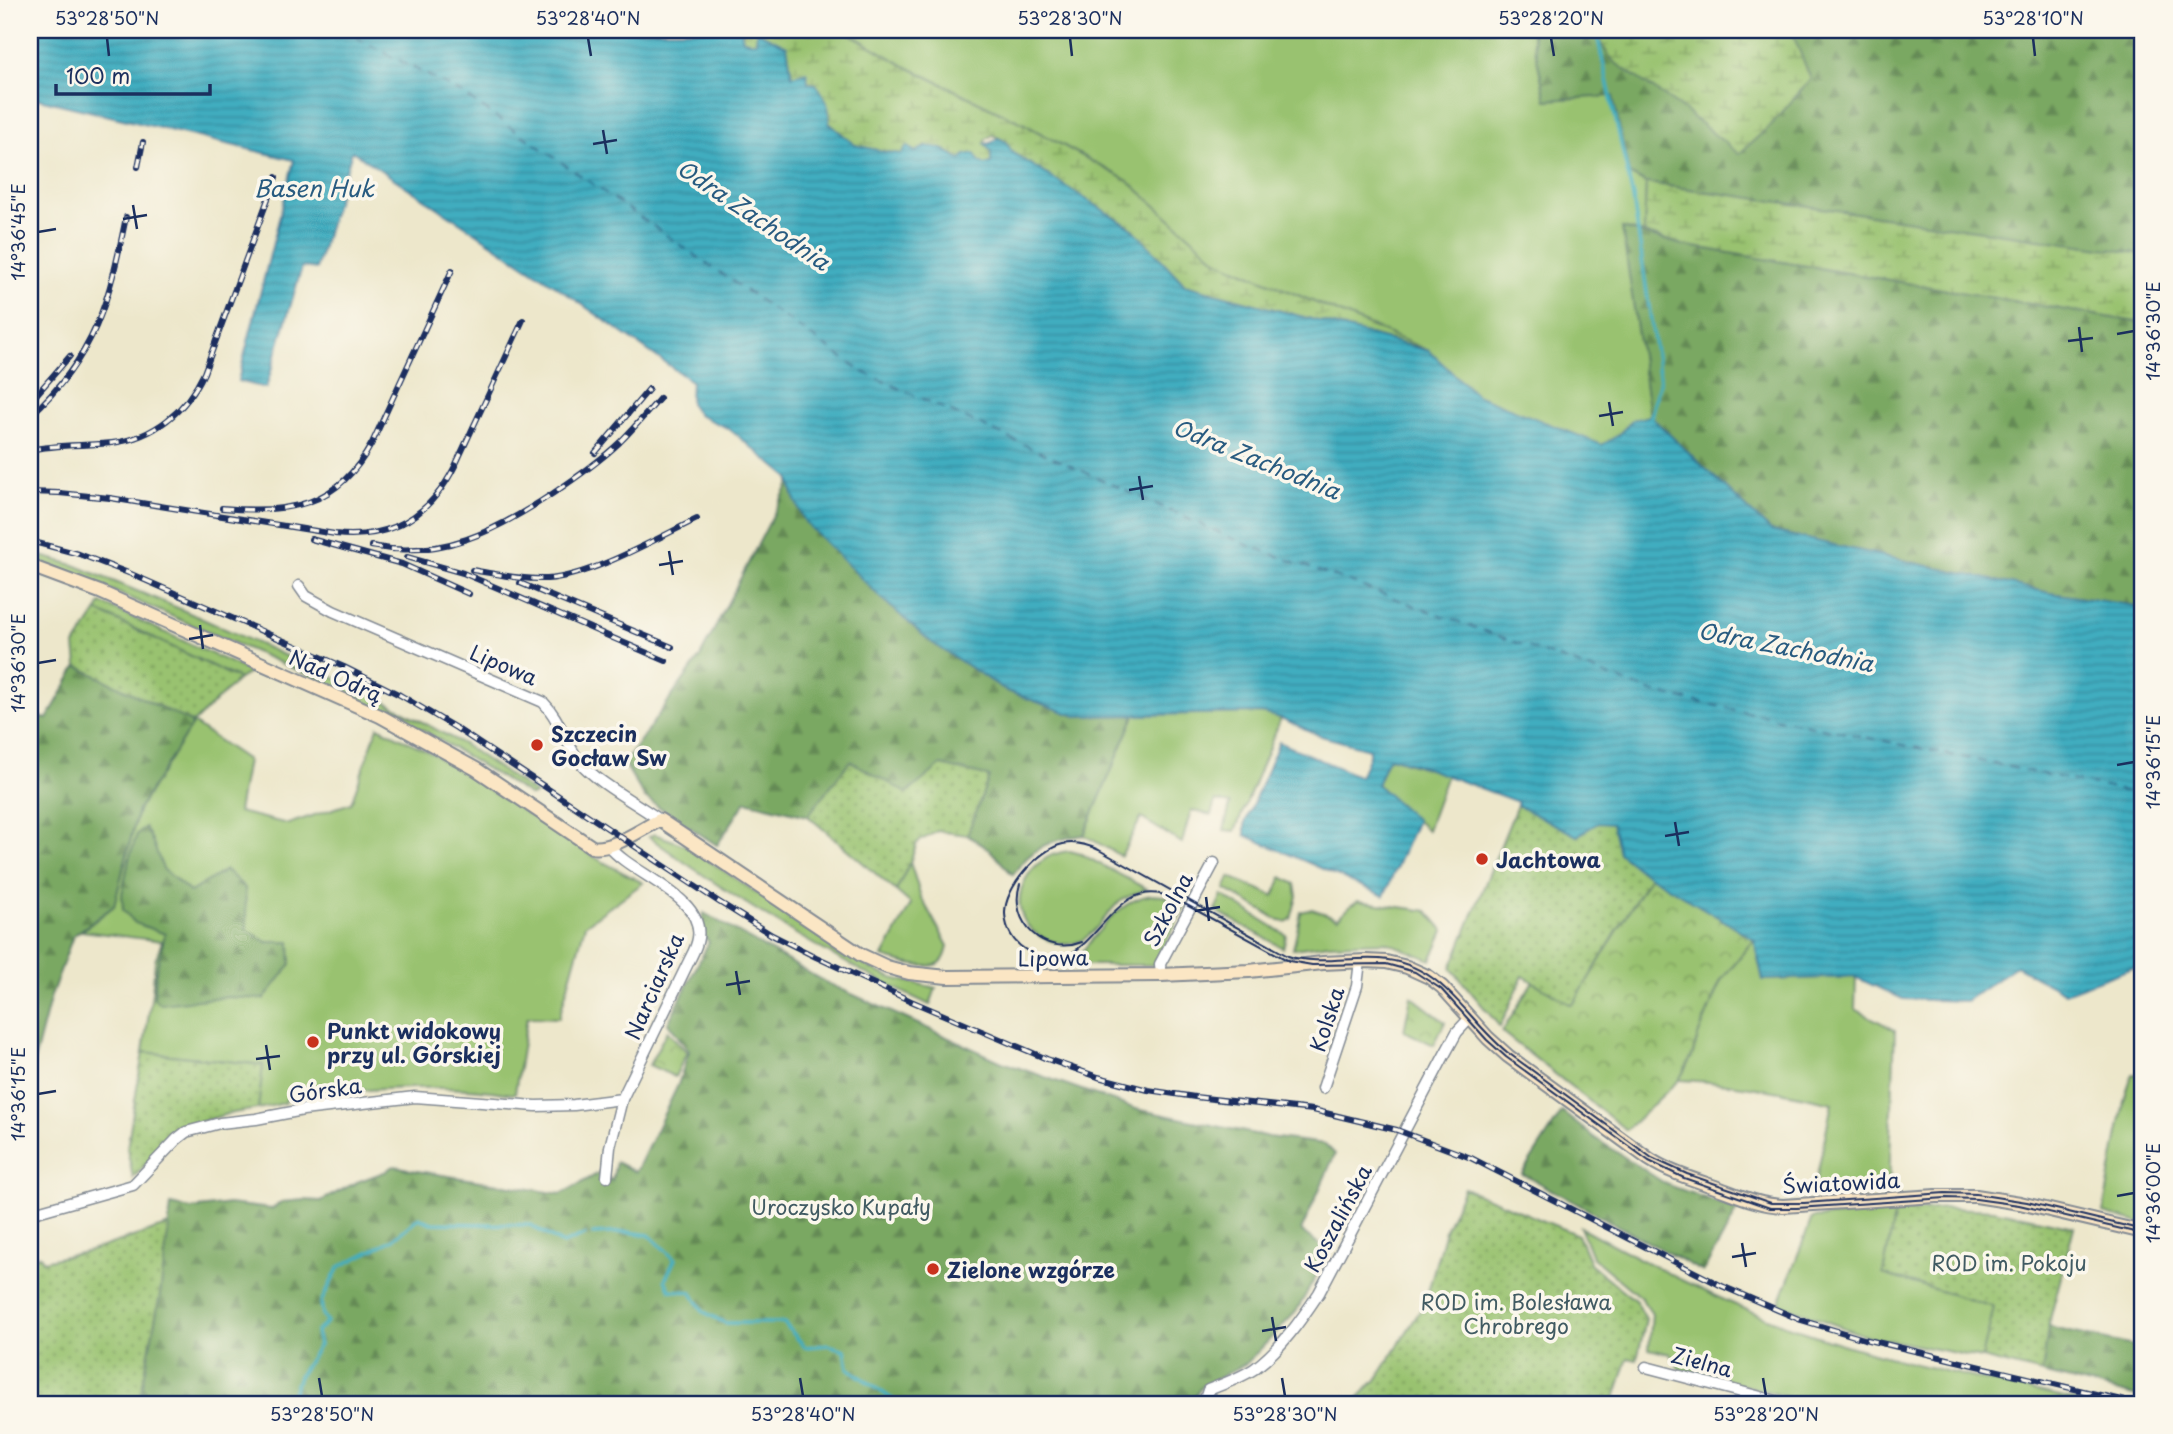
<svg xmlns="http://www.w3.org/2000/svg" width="2173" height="1434" viewBox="0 0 2173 1434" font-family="'Playpen Sans',sans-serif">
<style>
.grass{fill:#99c26f;stroke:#5a7866;stroke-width:2}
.forest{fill:url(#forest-firs);stroke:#4a6c60;stroke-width:2}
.wetland{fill:url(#wetland-marsh);stroke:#5a7866;stroke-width:2}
.park{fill:url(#park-crowns);stroke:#5a7866;stroke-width:2}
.garden{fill:url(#garden-dots);stroke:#5a7866;stroke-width:2}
.water{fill:url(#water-rules);stroke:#2e6e8f;stroke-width:2}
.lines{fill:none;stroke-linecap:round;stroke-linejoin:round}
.stream{stroke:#41adc0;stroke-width:3.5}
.ferry{stroke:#285b80;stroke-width:2;stroke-dasharray:9 7;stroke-linecap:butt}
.street-casing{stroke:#848b94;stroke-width:13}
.secondary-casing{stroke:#848b94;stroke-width:16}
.street{stroke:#fff;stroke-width:10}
.secondary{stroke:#fbe6c4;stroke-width:12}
.tram{stroke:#1b2f5e;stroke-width:2}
.rail-casing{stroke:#1b2f5e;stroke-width:6}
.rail{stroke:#fbf7ec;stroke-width:3.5;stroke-dasharray:10;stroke-linecap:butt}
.ticks{fill:none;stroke:#1b2f5e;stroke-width:2.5}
.poi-dot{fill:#c8321e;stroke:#fbf7ec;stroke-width:2.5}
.labels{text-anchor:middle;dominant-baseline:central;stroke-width:7;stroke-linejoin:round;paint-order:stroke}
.street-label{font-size:21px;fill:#1b2f5e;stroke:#fbf7ec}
.poi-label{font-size:21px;font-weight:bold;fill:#1b2f5e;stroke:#fbf7ec;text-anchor:start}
.park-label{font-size:21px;fill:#415b63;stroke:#fbf7ec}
.water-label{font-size:23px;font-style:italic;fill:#285b80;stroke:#fbf7ec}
.neatline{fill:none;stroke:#1b2f5e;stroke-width:2.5}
.ticks-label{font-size:18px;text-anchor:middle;fill:#1b2f5e}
</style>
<defs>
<pattern id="forest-firs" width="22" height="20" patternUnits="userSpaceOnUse" patternTransform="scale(1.75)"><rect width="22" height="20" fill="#7aa862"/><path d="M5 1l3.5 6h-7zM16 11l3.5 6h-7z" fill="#638954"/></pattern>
<pattern id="wetland-marsh" width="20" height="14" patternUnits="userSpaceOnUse" patternTransform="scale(1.75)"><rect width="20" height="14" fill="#99c26f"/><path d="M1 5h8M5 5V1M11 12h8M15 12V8" fill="none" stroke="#7c9e5e"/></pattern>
<pattern id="park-crowns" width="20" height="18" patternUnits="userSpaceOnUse" patternTransform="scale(1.75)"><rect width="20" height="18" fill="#99c26f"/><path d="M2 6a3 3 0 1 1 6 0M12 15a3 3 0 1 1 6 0" fill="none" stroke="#7c9e5e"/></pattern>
<pattern id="garden-dots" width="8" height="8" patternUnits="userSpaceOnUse" patternTransform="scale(1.75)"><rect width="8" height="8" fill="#99c26f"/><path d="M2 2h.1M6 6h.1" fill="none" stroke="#7c9e5e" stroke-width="1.8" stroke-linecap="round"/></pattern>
<pattern id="water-rules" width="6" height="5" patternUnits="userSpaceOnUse" patternTransform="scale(1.75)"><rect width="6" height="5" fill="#41adc0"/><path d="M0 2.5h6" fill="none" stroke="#368d9f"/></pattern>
</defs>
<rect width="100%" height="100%" fill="#fbf7ec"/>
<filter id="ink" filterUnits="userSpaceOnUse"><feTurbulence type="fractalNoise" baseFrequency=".0143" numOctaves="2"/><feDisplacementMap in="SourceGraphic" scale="14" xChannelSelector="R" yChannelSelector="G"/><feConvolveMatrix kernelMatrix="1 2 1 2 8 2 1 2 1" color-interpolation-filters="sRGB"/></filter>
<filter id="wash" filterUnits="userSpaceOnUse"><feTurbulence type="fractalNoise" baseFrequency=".00686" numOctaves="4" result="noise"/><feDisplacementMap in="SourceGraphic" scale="28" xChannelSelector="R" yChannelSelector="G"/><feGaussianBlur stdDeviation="1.57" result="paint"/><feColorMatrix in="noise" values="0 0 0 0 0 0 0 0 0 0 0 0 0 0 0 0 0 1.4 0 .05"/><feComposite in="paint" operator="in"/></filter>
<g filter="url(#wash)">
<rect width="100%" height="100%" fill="#ede7cb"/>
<g class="grass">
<path d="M843,30H1531L1546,100L1613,95L1629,174L1646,183L1644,233L1623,228L1650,416L1633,420L1617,436L1602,445L1476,395L1429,351L1218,261L1128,181L1022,123L905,66Z"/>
<path d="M30,553L74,565L178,608L373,695L463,744L536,794L531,796L423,730L320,680L62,569L30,559Z"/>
<path d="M101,603L251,672L239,679L97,611Z"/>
<path d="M1261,713L1281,718L1235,831L1224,830L1230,804L1215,801L1211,815L1191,810L1182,843L1141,818L1121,856L1084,835L1135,715Z"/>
<path d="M193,723L247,760L238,812L288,824L351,803L378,727L432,753L601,861L643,883L585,925L559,1018L527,1017L515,1093L512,1094C441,1082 357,1089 286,1099L285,1103L258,1109L263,1065L143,1052L152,993L155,961L162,941L82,931L114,906L138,810Z"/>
<path d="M1390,757L1447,775L1427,830L1377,785L1386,762Z"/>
<path d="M654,834L685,845L871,969L892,978L936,988L930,1005C831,959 737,901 649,837Z"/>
<path d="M1070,851L1081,854L1147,889C1137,893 1127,896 1118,903C1103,917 1092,942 1069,944C1062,945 1055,942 1048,940C997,920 1021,854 1070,851Z"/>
<path d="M910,862L921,897L948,946C947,951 946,958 941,962C930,972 896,961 883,957L911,904L896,891Z"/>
<path d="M1230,877L1274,896L1282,877L1295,884L1297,896L1291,919L1286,922L1280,921L1225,889Z"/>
<path d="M1151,895L1163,896L1185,906L1154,965H1078L1079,955C1099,932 1119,900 1151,895Z"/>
<path d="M1222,895L1286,935L1283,948L1215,910Z"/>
<path d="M1358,901L1427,911L1444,931L1431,960L1386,942L1329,944L1293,949L1301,912L1312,909L1338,918L1350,906Z"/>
<path d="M1754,939L1763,980L1856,977L1855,1009L1895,1030L1889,1187L1814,1190L1832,1103C1781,1091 1731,1082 1679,1080L1692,1056L1699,1033L1721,980Z"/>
<path d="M2132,1074L2143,1075V1224L2103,1213L2124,1101Z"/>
<path d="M1895,1212L1883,1274L1995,1307L1982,1358L1863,1335L1779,1304L1812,1218Z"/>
<path d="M1580,1227C1652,1266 1724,1304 1802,1331C1896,1364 1994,1381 2091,1404H1801L1796,1400L1770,1392L1679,1369L1670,1354L1649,1349L1652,1314L1641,1298L1592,1257Z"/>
</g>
<g class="forest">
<path d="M1531,30H2143V254L1646,183L1629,174L1613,96L1546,100Z"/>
<path d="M1622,228L1683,245L2143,323V607L2050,593L1771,531L1650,416Z"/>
<path d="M789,478L794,498L880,597L931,642L1007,691L1076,716L1135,715L1084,835C1052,839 1031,847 1013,875L990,850L967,835L989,777L941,765L907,794L850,761L808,816L746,801L717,845L645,798L624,763L700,657L789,484Z"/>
<path d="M77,666L193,723L138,810L114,906L73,936L51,996L30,1077V714L47,719Z"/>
<path d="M145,827L152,840L163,869L190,892L226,870L245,888L247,930L267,942H290L291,964L264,999L225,997L161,1004L154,999L156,971L165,934L135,923L123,910L122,894L129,859L137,834Z"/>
<path d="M704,913L825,982L1002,1062L1136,1109L1269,1137L1325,1144L1335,1154L1301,1231L1330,1252L1296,1312L1247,1363L1201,1387L1191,1404H139L160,1294L171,1205L191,1209L229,1204L272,1209L281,1202L304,1200L321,1201L357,1182L387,1171C393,1162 402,1168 411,1170L561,1194L601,1172L612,1181L616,1162L636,1172L678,1085L689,1051L668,1023L709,942L698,929Z"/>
<path d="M1562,1112L1595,1138L1666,1184L1738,1210L1703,1272L1522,1174Z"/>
<path d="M2048,1327L2143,1348V1398L2042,1373Z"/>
</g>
<g class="wetland">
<path d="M741,30H843L905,66L1022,123L1128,181L1218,261L1429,351L1185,285L1133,229L1013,153L1005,141L993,135L986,139L985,143L991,152V163L985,165L980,162L961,160L945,150L926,146L915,153L901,154L881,151L855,145L829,123L808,83L792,76L757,32L756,42L743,40Z"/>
<path d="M1591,30H1791L1811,79L1771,125L1739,154L1680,107L1614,62Z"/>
<path d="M1646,183L2143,254V323L1683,245L1644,233Z"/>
</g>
<g class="park">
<path d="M1650,876L1754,939L1721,980L1699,1033L1692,1056L1679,1080L1626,1130L1502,1032L1533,981L1570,1004L1574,1003Z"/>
<path d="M1411,996L1445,1022L1434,1045L1404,1031Z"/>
<path d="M667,1031L687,1052L675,1077L649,1065Z"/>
</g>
<g class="garden">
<path d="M97,611L239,679L193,723L77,666L75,645Z"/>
<path d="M850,761L907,793L941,765L989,777L967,835L937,831L917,843L910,862L896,891L808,816Z"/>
<path d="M1517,805L1535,813L1613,824L1619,853L1650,876L1574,1003L1570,1004L1523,976L1500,1027L1451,968Z"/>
<path d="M143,1052L263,1065L258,1109L227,1114L181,1128L133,1178L127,1148Z"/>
<path d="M1464,1188L1578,1235L1591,1265L1636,1301L1646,1319L1637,1360L1628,1358L1613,1404H1352L1376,1380L1425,1303L1445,1230Z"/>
<path d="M1947,1208L1994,1210L2074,1227L2048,1327L2042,1373L1982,1358L1994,1307L1883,1274L1895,1212Z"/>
<path d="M169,1225L160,1294L139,1404H30V1257L40,1255L43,1261L90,1251Z"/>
</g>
<path class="water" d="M30,30H741L743,40L756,42L757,31L787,46L792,76L807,72L808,83L816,84C825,96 831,107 829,123L855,145L881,151L901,154L907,146L915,152C935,141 943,149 961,160L965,155L974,153L980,162L985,165L991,163V152L985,144L990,143L998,138L1005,141L1013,153L1133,229L1185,285L1429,351L1476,395L1602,445L1617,436L1633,420L1650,416L1771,531L2050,593L2143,607V964L2065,993L2016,966L1966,1001L1903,999L1855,977L1763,980L1754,939L1640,870L1619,853L1612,824L1598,823L1577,836L1517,805L1518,802L1415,764L1390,757L1386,762L1377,785L1417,820L1384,896L1245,835V823L1279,742L1360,777L1369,756V749L1321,736L1281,718L1261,713L1076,716L1007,691L931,642L880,597L805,522L794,498L789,478L728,428L698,415L690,403L691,381L553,284L352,151L316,269L302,267L266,388L238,381L294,160L30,97Z"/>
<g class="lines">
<g class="stream">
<path d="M1596,30L1633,198L1660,381L1650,420"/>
<path d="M593,1234L628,1232L649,1235L675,1259L665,1280L670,1290L691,1292L704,1312L725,1323H784L805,1347L828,1345L845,1350L848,1368L899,1404"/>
<path d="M289,1404L299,1376L319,1345L316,1332L327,1322L323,1316L321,1302L339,1267L392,1240L418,1218L432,1223L530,1225L563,1244L585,1235"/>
</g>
<path class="ferry" d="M342,30L463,94L863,372L1242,543L1655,693L2143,795"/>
</g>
</g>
<g filter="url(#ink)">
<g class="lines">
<defs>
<g id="street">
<path d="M299,586L306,596L333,611L543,702C560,719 565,743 580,762C595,781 639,805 660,820"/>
<path d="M1161,975L1160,964L1214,863"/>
<path d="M1323,1088L1357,986L1360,961"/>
<path d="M607,1177L610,1147L622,1099L690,959C693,953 697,946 698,938C705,896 630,874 609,846"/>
<path d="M30,1214L133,1185L177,1139L186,1132L220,1123L256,1119L303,1110L415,1097L536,1106L574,1105L622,1099"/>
<path d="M1646,1367L1787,1404"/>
<path d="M1207,1404L1206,1396L1208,1390C1224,1384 1240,1378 1254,1369C1281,1349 1301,1320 1319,1293L1445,1054L1457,1032L1470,1018"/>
</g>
<path id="secondary" d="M30,566L100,592L380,716L476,769L592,847C612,851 641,829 660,820L861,955L887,967L909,973L947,977L1161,975L1249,971L1323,963L1366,961L1386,962L1407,967L1429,977L1442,987L1488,1038L1508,1056L1649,1159C1669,1172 1692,1179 1715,1187C1737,1195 1759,1205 1783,1206L1936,1196H1976L2020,1203L2143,1232"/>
</defs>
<use href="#street" class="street-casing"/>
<use href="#secondary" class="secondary-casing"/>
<use href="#street" class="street"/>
<use href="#secondary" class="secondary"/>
<g class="tram">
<path d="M1020,884C1008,922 1044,957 1082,942"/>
<path d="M2143,1230L2027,1202L1976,1194L1945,1193L1804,1203H1771L1687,1174L1652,1158L1507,1052C1463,1016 1443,963 1379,959C1349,957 1317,965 1288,956L1099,850C1088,845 1076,841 1063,844C1039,849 1004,888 1005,914C1006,929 1013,942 1026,950C1075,982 1097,918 1130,899C1144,891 1158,892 1172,897L1289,961L1312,965L1386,964L1415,972L1441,989L1487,1040L1506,1057L1649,1161L1684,1178L1770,1208H1797L1946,1198L1976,1199L2019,1205L2143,1234"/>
</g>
<defs>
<g id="rail">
<path d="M138,167L143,142"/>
<path d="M30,402L70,356"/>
<path d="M30,416C96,356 109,301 126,217"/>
<path d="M30,450C57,444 85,446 112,443C154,438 186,411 204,373L276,177"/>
<path d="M595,453L649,389"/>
<path d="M30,492L59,493L110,498L335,534C391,540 430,516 455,466L523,320"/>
<path d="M222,508C289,514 338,507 372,443L452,270"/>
<path d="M311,539L402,564L469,594"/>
<path d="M30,541L79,554L131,574L344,667L400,695L456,728L719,902L772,935L816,957L911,1001L1047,1059L1098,1077L1148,1090L1195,1097L1313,1110L1397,1130L1471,1158L1722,1286L1801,1320L1864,1339L2138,1404"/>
<path d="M371,546C440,560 496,531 552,494C576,478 599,462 620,442C634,428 647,413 660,398"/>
<path d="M407,557L463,573L666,661"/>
<path d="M472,570C497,574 522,580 547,579C592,576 655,539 697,519"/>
<path d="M520,583L672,647"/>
</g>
</defs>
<use href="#rail" class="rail-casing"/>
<use href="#rail" class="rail"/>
</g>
</g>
<path class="ticks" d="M107,38L109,56M588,38L591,56M1070,38L1072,56M1551,38L1554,56M2033,38L2035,56M603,130L607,154M593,144L617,140M133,205L137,229M123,219L147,215M38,232L56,229M2079,327L2082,352M2117,334L2134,331M2068,341L2093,338M1609,402L1613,426M1599,416L1623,412M1139,476L1143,500M1129,490L1153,486M669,551L673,575M659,565L683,561M200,625L203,649M189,639L213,635M38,663L56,660M2117,765L2134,762M1675,822L1679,846M1665,836L1689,832M1206,897L1209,921M1195,911L1220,907M736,971L740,995M726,985L750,981M266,1045L270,1070M256,1059L280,1056M38,1094L56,1091M2117,1196L2134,1193M1742,1243L1746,1267M1732,1257L1756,1253M1272,1317L1276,1341M1262,1331L1286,1327M319,1378L322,1396M800,1378L803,1396M1282,1378L1285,1396M1763,1378L1766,1396"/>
<g class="poi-dot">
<circle cx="537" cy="745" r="7"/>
<circle cx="1482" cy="859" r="7"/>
<circle cx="313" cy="1042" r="7"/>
<circle cx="933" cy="1269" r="7"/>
</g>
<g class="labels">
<g class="street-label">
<text transform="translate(504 664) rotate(23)">Lipowa</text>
<text transform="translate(336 675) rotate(24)">Nad Odrą</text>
<text transform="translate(1167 909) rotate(-62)">Szkolna</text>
<text transform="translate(1053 957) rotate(-1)">Lipowa</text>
<text transform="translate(653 986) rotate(-66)">Narciarska</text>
<text transform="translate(1326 1019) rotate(-72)">Kolska</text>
<text transform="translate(325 1089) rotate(-8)">Górska</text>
<text transform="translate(1841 1182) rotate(-3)">Światowida</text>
<text transform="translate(1337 1218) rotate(-62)">Koszalińska</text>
<text transform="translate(1702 1361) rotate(15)">Zielna</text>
</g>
<g class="poi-label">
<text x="551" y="733">Szczecin<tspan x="551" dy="24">Gocław Sw</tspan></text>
<text x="1496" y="859">Jachtowa</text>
<text x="327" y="1030">Punkt widokowy<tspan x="327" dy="24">przy ul. Górskiej</tspan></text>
<text x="947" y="1269">Zielone wzgórze</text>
</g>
<g class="park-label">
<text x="841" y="1206">Uroczysko Kupały</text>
<text x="2009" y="1262">ROD im. Pokoju</text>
<text x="1516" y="1301">ROD im. Bolesława<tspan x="1516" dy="24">Chrobrego</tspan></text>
</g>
<g class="water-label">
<text x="314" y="187">Basen Huk</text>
<text transform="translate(754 214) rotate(34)">Odra Zachodnia</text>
<text transform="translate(1257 458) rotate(22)">Odra Zachodnia</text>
<text transform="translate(1786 646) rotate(11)">Odra Zachodnia</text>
</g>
</g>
<rect width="2173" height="1434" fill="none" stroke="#fbf7ec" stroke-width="77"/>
<path d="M56 84v10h154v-10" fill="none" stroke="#1b2f5e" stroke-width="3.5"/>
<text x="66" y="84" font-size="21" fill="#1b2f5e" stroke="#fbf7ec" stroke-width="5" paint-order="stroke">100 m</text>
<rect x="38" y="38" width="2096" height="1358" class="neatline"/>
<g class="ticks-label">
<text x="107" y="25">53°28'50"N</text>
<text x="588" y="25">53°28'40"N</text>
<text x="1070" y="25">53°28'30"N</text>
<text x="1551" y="25">53°28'20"N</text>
<text x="2033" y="25">53°28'10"N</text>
<text transform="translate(19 232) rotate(-90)" y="6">14°36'45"E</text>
<text transform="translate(2154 331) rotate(-90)" y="6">14°36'30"E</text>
<text transform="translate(19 663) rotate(-90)" y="6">14°36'30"E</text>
<text transform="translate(2154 762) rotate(-90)" y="6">14°36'15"E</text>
<text transform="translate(19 1094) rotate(-90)" y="6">14°36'15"E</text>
<text transform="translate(2154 1193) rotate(-90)" y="6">14°36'00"E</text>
<text x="322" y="1421">53°28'50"N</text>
<text x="803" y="1421">53°28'40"N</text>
<text x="1285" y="1421">53°28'30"N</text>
<text x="1766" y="1421">53°28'20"N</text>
</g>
</svg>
